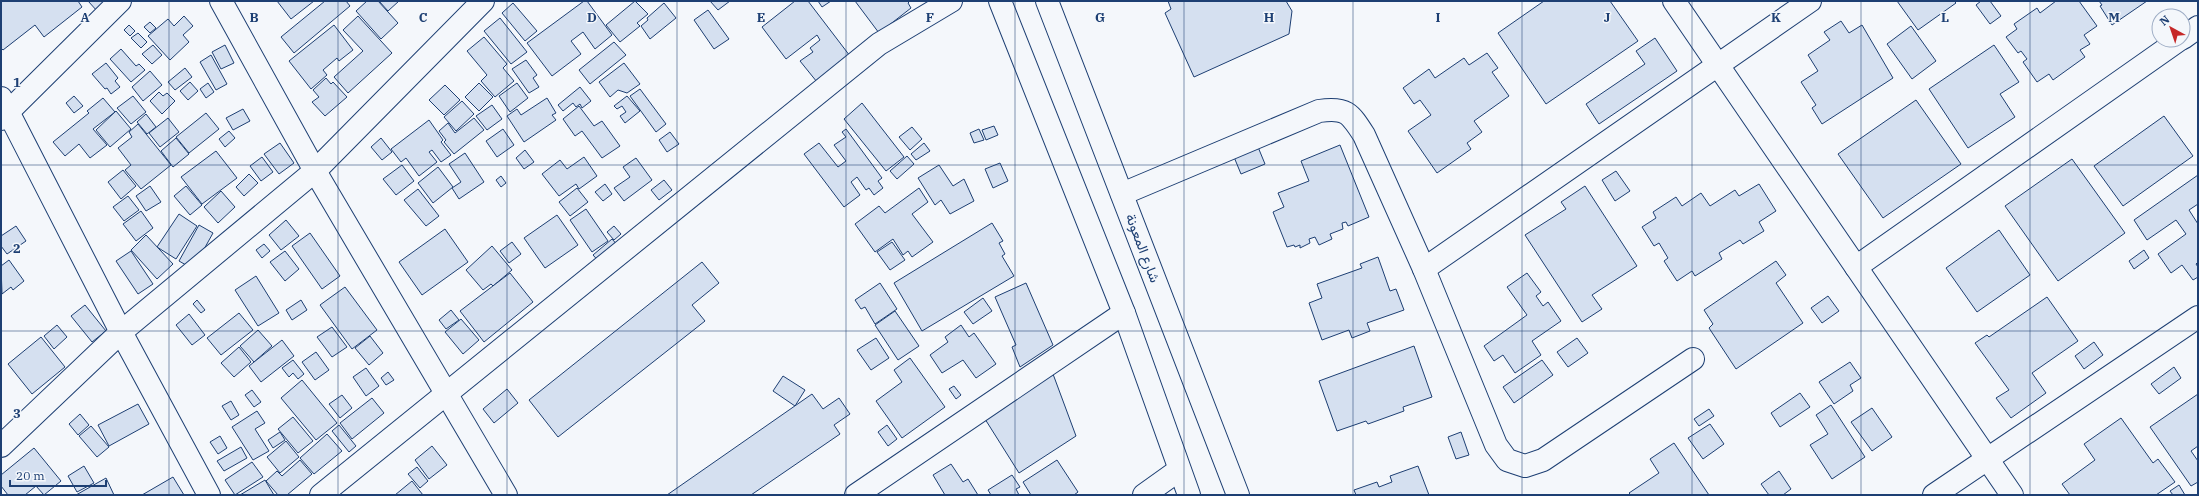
<svg xmlns="http://www.w3.org/2000/svg" width="2199" height="496" viewBox="0 0 2199 496" font-family="'IBM Plex Serif',Vazirmatn,serif">
<style>
.building{fill:#d5e0f0;stroke:#1d3f73}
.lines{fill:none;stroke-linecap:round;stroke-linejoin:round}
.minor-casing{stroke:#1d3f73;stroke-width:24}
.trunk-casing{stroke:#1d3f73;stroke-width:24}
.minor{stroke:#f4f7fb;stroke-width:22}
.trunk{stroke:#f4f7fb;stroke-width:22}
.grid{fill:none;stroke:#1d3f73;stroke-width:1;stroke-opacity:0.55}
.labels{text-anchor:middle;dominant-baseline:central;stroke-width:3;stroke-linejoin:round;paint-order:stroke}
.street-label{font-size:14px;fill:#1d3f73;stroke:#f4f7fb}
.grid-label{font-size:13px;text-anchor:middle;font-weight:bold;fill:#1d3f73;stroke:#f4f7fb;stroke-width:3;stroke-linejoin:round;paint-order:stroke}
</style>
<rect width="100%" height="100%" fill="#f4f7fb"/>
<g class="building">
<path d="M1,1H78L82,7L44,37L35,25L3,50L1,48Z"/>
<path d="M88,1H110L98,12Z"/>
<path d="M277,1H314L291,19Z"/>
<path d="M325,1H346L350,6L294,53L281,37Z"/>
<path d="M367,1H378L398,23L381,39L356,11Z"/>
<path d="M379,1H399L388,11Z"/>
<path d="M584,1H587L612,35L595,49L583,32L571,41L581,54L552,76L527,43Z"/>
<path d="M635,1L648,14L637,23L640,26L620,42L606,25Z"/>
<path d="M710,1H730L718,10Z"/>
<path d="M795,1H808L850,56L817,82L800,61L813,52L810,48L820,40L817,35L786,59L762,27Z"/>
<path d="M818,1H831L822,7Z"/>
<path d="M855,1H910L908,3L911,8L879,33Z"/>
<path d="M1168,1H1286L1292,11L1289,34L1194,77L1165,13L1171,9Z"/>
<path d="M1544,1H1610L1638,41L1546,104L1498,33Z"/>
<path d="M1897,1H1954L1956,3L1918,30Z"/>
<path d="M1981,1H1990L2001,16L1990,24L1976,5Z"/>
<path d="M2056,1H2079L2097,26L2084,35L2090,44L2080,50L2085,57L2053,80L2049,74L2037,82L2023,62L2027,59L2021,51L2018,53L2006,37L2017,29L2014,24L2037,8L2040,13Z"/>
<path d="M2099,1H2147L2112,25L2100,6L2102,5Z"/>
<path d="M513,3L537,31L525,41L502,13Z"/>
<path d="M664,3L676,18L650,39L641,26L648,20L647,18Z"/>
<path d="M708,10L729,39L714,49L694,20Z"/>
<path d="M184,16L193,26L183,35L189,42L170,60L148,36L168,19L174,26Z"/>
<path d="M358,16L392,53L348,93L334,77L363,51L343,30Z"/>
<path d="M500,18L527,52L511,64L484,31Z"/>
<path d="M1841,21L1849,33L1862,25L1893,78L1822,124L1812,108L1816,105L1801,82L1818,71L1808,55L1830,40L1824,32Z"/>
<path d="M150,22L156,28L150,33L144,27Z"/>
<path d="M129,25L135,31L130,36L124,30Z"/>
<path d="M334,25L353,50L339,61L337,58L323,70L327,75L311,89L289,61Z"/>
<path d="M1911,26L1936,61L1912,79L1887,44Z"/>
<path d="M138,33L147,42L141,48L131,38Z"/>
<path d="M484,37L507,64L503,68L514,81L495,97L481,81L487,75L467,51Z"/>
<path d="M1655,38L1677,71L1599,124L1586,104L1645,64L1636,51Z"/>
<path d="M614,42L626,55L590,84L579,70Z"/>
<path d="M153,45L162,55L152,64L142,54Z"/>
<path d="M225,45L234,63L221,69L212,52Z"/>
<path d="M1994,45L2019,82L2000,94L2015,117L1968,148L1929,89Z"/>
<path d="M121,49L136,66L139,64L145,70L131,82L110,59Z"/>
<path d="M1487,53L1498,68L1492,72L1509,96L1474,121L1482,132L1467,143L1471,149L1437,173L1408,131L1431,115L1420,100L1414,104L1403,88L1429,69L1435,78L1464,58L1469,65Z"/>
<path d="M211,55L227,84L216,90L200,62Z"/>
<path d="M526,60L537,75L533,78L539,87L529,93L512,69Z"/>
<path d="M106,63L118,78L115,81L120,87L111,94L107,88L105,89L92,74Z"/>
<path d="M624,63L640,84L627,93L618,90L610,97L599,82Z"/>
<path d="M185,68L192,77L175,90L168,82Z"/>
<path d="M150,71L162,85L143,101L132,87Z"/>
<path d="M326,78L331,84L333,82L347,97L325,116L312,102L319,97L313,90Z"/>
<path d="M190,82L198,91L188,100L180,91Z"/>
<path d="M208,83L214,92L206,98L200,89Z"/>
<path d="M479,83L493,97L479,111L465,97Z"/>
<path d="M517,83L528,98L510,112L499,96Z"/>
<path d="M445,85L460,100L444,115L429,100Z"/>
<path d="M580,87L591,101L582,108L580,104L576,107L573,103L563,111L558,105Z"/>
<path d="M640,89L666,124L656,132L630,96Z"/>
<path d="M159,92L163,96L167,93L175,101L162,114L150,101Z"/>
<path d="M74,96L83,106L74,113L66,103Z"/>
<path d="M133,96L146,112L131,124L117,108Z"/>
<path d="M627,96L640,111L625,123L620,116L626,112L622,106L617,109L614,106Z"/>
<path d="M103,98L115,112L93,129L107,145L90,158L79,144L65,156L53,142L89,113L87,111Z"/>
<path d="M547,98L556,113L552,115L556,120L524,142L507,116L517,109L521,115Z"/>
<path d="M1916,100L1961,164L1883,218L1838,154Z"/>
<path d="M462,101L474,114L456,131L444,117Z"/>
<path d="M862,103L904,157L886,171L844,119Z"/>
<path d="M492,105L502,119L487,130L476,116Z"/>
<path d="M579,106L594,126L602,121L620,146L602,158L582,131L575,136L563,119Z"/>
<path d="M243,109L250,121L233,130L226,118Z"/>
<path d="M116,111L131,129L110,147L96,130Z"/>
<path d="M206,113L219,129L189,153L176,137Z"/>
<path d="M146,114L156,127L147,134L137,122Z"/>
<path d="M2164,116L2193,156L2123,206L2094,166Z"/>
<path d="M168,118L179,132L160,147L149,133Z"/>
<path d="M474,118L484,130L454,154L444,142L446,140L439,131L448,123L455,133Z"/>
<path d="M429,120L443,140L441,142L451,155L441,162L432,150L429,152L437,162L419,176L406,158L401,162L391,149Z"/>
<path d="M138,124L171,165L141,189L125,170L131,165L118,148L132,137L129,132Z"/>
<path d="M994,126L998,135L986,140L982,130Z"/>
<path d="M912,127L922,139L910,150L899,137Z"/>
<path d="M503,129L514,145L497,157L486,141Z"/>
<path d="M846,129L882,178L878,181L883,188L874,195L869,188L866,190L857,177L851,182L860,195L844,207L804,154L819,143L838,167L846,161L834,145L846,137L842,132Z"/>
<path d="M979,129L984,140L974,143L970,133Z"/>
<path d="M229,131L235,138L225,147L219,139Z"/>
<path d="M670,132L679,144L667,152L659,140Z"/>
<path d="M176,138L189,154L173,167L161,151Z"/>
<path d="M381,138L392,152L382,160L371,147Z"/>
<path d="M280,143L294,163L279,174L264,154Z"/>
<path d="M924,143L930,151L916,160L911,154Z"/>
<path d="M1340,145L1369,217L1348,226L1346,222L1342,223L1343,229L1330,234L1332,239L1319,245L1315,237L1309,239L1310,243L1300,248V245L1295,247L1294,245L1287,247L1273,212L1284,207L1278,193L1309,181L1301,161Z"/>
<path d="M1258,147L1265,164L1241,174L1234,157Z"/>
<path d="M525,150L534,162L524,169L516,158Z"/>
<path d="M216,151L237,178L202,204L181,177Z"/>
<path d="M465,153L484,182L459,199L452,188L461,182L449,164Z"/>
<path d="M907,156L914,164L897,179L890,171Z"/>
<path d="M262,157L273,172L261,181L250,166Z"/>
<path d="M584,157L597,176L579,189L576,184L559,196L542,174L560,160L567,169Z"/>
<path d="M636,158L652,180L624,201L614,188L630,177L623,167Z"/>
<path d="M2072,159L2125,233L2058,281L2005,206Z"/>
<path d="M1000,163L1008,181L993,188L985,169Z"/>
<path d="M402,165L414,181L396,195L383,179Z"/>
<path d="M939,165L953,186L964,179L974,201L950,214L941,200L935,205L918,178Z"/>
<path d="M438,167L453,187L433,203L418,183Z"/>
<path d="M123,170L136,186L121,199L108,182Z"/>
<path d="M1616,171L1630,191L1615,201L1602,180Z"/>
<path d="M249,174L258,183L244,196L236,187Z"/>
<path d="M2198,175V204L2189,210L2198,224V262L2196,264L2198,267V277L2193,280L2182,265L2171,273L2158,254L2186,234L2176,220L2147,240L2134,220Z"/>
<path d="M501,176L506,183L501,187L496,180Z"/>
<path d="M664,180L672,190L659,200L651,190Z"/>
<path d="M605,184L612,194L603,201L595,192Z"/>
<path d="M1759,184L1776,211L1759,222L1764,231L1743,244L1740,240L1719,253L1722,259L1695,276L1692,271L1677,281L1664,261L1668,258L1659,243L1654,246L1642,227L1656,218L1653,212L1676,197L1682,206L1701,193L1710,206L1735,190L1739,196Z"/>
<path d="M150,186L161,202L146,211L136,196Z"/>
<path d="M186,186L202,205L190,215L174,196Z"/>
<path d="M1585,186L1637,266L1592,295L1602,309L1582,322L1525,235L1566,209L1561,202Z"/>
<path d="M577,188L588,202L570,216L559,202Z"/>
<path d="M919,188L928,202L912,214L933,242L912,257L908,251L903,255L893,239L875,252L855,224L879,206L885,213Z"/>
<path d="M418,189L439,216L426,226L404,200Z"/>
<path d="M221,191L235,207L218,223L204,207Z"/>
<path d="M128,196L139,210L124,221L113,207Z"/>
<path d="M586,209L608,241L592,252L570,220Z"/>
<path d="M141,211L153,228L136,241L123,224Z"/>
<path d="M179,214L197,226L176,259L157,247Z"/>
<path d="M557,215L578,245L545,268L524,238Z"/>
<path d="M286,220L299,236L281,250L269,235Z"/>
<path d="M992,223L1003,241L999,243L1005,254L1002,256L1014,276L922,331L894,283Z"/>
<path d="M199,225L213,233L193,269L179,261Z"/>
<path d="M16,226L26,241L7,254L1,246V236Z"/>
<path d="M614,226L621,234L614,240L607,232Z"/>
<path d="M445,229L468,262L422,295L399,262Z"/>
<path d="M1999,230L2030,275L1977,312L1946,268Z"/>
<path d="M310,233L340,276L322,289L292,246Z"/>
<path d="M146,235L173,264L157,279L131,250Z"/>
<path d="M612,239L621,249L602,265L593,255Z"/>
<path d="M512,242L521,254L509,263L500,251Z"/>
<path d="M892,242L905,260L890,270L877,252Z"/>
<path d="M264,244L270,251L262,258L256,250Z"/>
<path d="M492,246L512,270L493,286L491,284L483,290L466,270Z"/>
<path d="M2144,250L2149,258L2134,269L2129,261Z"/>
<path d="M131,251L153,284L138,294L116,261Z"/>
<path d="M285,251L299,269L285,281L270,262Z"/>
<path d="M1378,257L1390,291L1396,289L1404,310L1367,323L1370,331L1352,338L1349,330L1322,340L1309,303L1322,298L1317,284L1362,268L1360,264Z"/>
<path d="M9,260L24,281L13,290L11,287L2,294L1,266Z"/>
<path d="M1776,261L1786,275L1776,283L1803,323L1736,369L1709,328L1713,324L1704,310Z"/>
<path d="M702,262L719,283L692,305L705,321L558,437L529,400Z"/>
<path d="M510,273L533,302L484,342L460,311Z"/>
<path d="M1527,273L1541,292L1536,296L1543,306L1548,302L1561,321L1532,341L1541,355L1515,373L1503,355L1494,361L1484,346L1527,315L1507,287Z"/>
<path d="M256,276L279,313L258,326L235,290Z"/>
<path d="M880,283L897,309L875,324L865,307L861,309L855,300Z"/>
<path d="M1026,283L1053,345L1020,367L1012,347L1016,345L995,297Z"/>
<path d="M345,287L377,330L352,349L320,305Z"/>
<path d="M1828,296L1839,311L1822,323L1811,308Z"/>
<path d="M2047,297L2078,341L2032,373L2046,393L2011,418L1996,398L2009,390L1975,343L1987,335L1989,337Z"/>
<path d="M983,298L992,311L973,324L964,312Z"/>
<path d="M197,300L205,310L201,313L193,304Z"/>
<path d="M301,300L307,310L292,320L286,310Z"/>
<path d="M85,305L106,331L92,342L71,316Z"/>
<path d="M451,310L459,320L446,329L439,320Z"/>
<path d="M895,311L919,346L898,360L875,325Z"/>
<path d="M239,313L253,330L221,355L207,338Z"/>
<path d="M189,314L205,335L192,345L176,325Z"/>
<path d="M461,319L479,340L463,354L445,332Z"/>
<path d="M57,325L67,337L54,349L44,336Z"/>
<path d="M961,325L969,337L974,333L996,364L976,378L963,360L942,373L930,355L948,342L945,337Z"/>
<path d="M332,327L347,347L332,357L317,337Z"/>
<path d="M258,330L272,346L254,362L240,346Z"/>
<path d="M370,336L383,353L369,365L355,348Z"/>
<path d="M41,337L65,367L32,394L8,364Z"/>
<path d="M876,338L889,358L871,370L857,350Z"/>
<path d="M1577,338L1588,353L1568,367L1557,352Z"/>
<path d="M282,340L294,356L261,382L249,366Z"/>
<path d="M2094,342L2103,355L2084,369L2075,356Z"/>
<path d="M1414,346L1432,397L1403,407L1404,411L1368,424L1366,421L1337,431L1319,381Z"/>
<path d="M239,347L251,362L234,377L221,363Z"/>
<path d="M316,352L329,370L315,380L302,362Z"/>
<path d="M910,358L945,407L902,438L876,401L902,382L894,370Z"/>
<path d="M293,360L304,374L298,379L293,373L289,377L282,368Z"/>
<path d="M1542,360L1553,375L1514,403L1503,387Z"/>
<path d="M1850,362L1861,378L1850,385L1853,391L1834,404L1819,382Z"/>
<path d="M2174,367L2181,378L2159,394L2151,384Z"/>
<path d="M366,368L379,386L366,396L353,377Z"/>
<path d="M388,372L394,380L386,385L381,378Z"/>
<path d="M1053,374L1076,436L1019,473L985,419Z"/>
<path d="M783,376L805,390L795,406L773,391Z"/>
<path d="M302,380L337,423L316,440L281,398Z"/>
<path d="M954,386L961,395L956,399L949,389Z"/>
<path d="M507,389L518,403L494,423L483,409Z"/>
<path d="M252,390L261,402L254,407L245,395Z"/>
<path d="M1800,393L1810,407L1780,427L1771,413Z"/>
<path d="M812,394L823,409L839,398L850,414L834,425L840,434L751,495H667Z"/>
<path d="M2198,394V446L2191,451L2198,461V482L2191,486L2150,427Z"/>
<path d="M342,395L352,408L340,418L329,404Z"/>
<path d="M372,398L384,413L352,439L340,423Z"/>
<path d="M231,401L239,415L231,420L222,406Z"/>
<path d="M138,404L149,424L109,446L98,425Z"/>
<path d="M1831,405L1865,457L1832,479L1810,445L1828,434L1816,415Z"/>
<path d="M1872,408L1892,437L1872,451L1851,422Z"/>
<path d="M1709,409L1714,416L1699,426L1694,419Z"/>
<path d="M257,411L265,423L255,429L269,451L253,460L232,427Z"/>
<path d="M80,414L89,425L78,435L69,424Z"/>
<path d="M293,417L313,441L298,453L278,429Z"/>
<path d="M2121,418L2153,463L2158,459L2175,482L2156,495H2070L2062,484L2095,460L2084,444Z"/>
<path d="M1710,424L1724,444L1703,459L1688,438Z"/>
<path d="M339,425L356,446L349,452L332,431Z"/>
<path d="M887,425L897,439L888,446L878,432Z"/>
<path d="M91,426L109,447L97,457L79,436Z"/>
<path d="M280,432L285,440L273,448L268,440Z"/>
<path d="M1461,432L1469,455L1456,459L1448,437Z"/>
<path d="M327,434L342,451L314,474L300,458Z"/>
<path d="M220,436L227,448L218,454L210,442Z"/>
<path d="M286,441L299,457L280,473L267,457Z"/>
<path d="M1674,443L1709,495H1631L1629,493L1659,473L1650,459Z"/>
<path d="M432,446L447,465L429,479L415,460Z"/>
<path d="M241,447L247,458L224,471L217,461Z"/>
<path d="M34,448L61,481L44,495L36,486L25,495H8L1,486V475Z"/>
<path d="M300,460L312,474L287,495H278L266,481L277,471L282,476Z"/>
<path d="M1057,460L1078,492L1074,495H1031L1023,482Z"/>
<path d="M252,462L263,477L235,495L225,480Z"/>
<path d="M951,464L963,482L968,479L978,495H945L933,475Z"/>
<path d="M84,466L94,483L77,492L68,476Z"/>
<path d="M1418,466L1429,495H1356L1354,490L1377,482L1379,487L1392,482L1390,476Z"/>
<path d="M417,467L428,481L420,488L408,474Z"/>
<path d="M1779,471L1791,489L1783,495H1769L1761,484Z"/>
<path d="M1012,475L1020,487L1016,489L1019,495H991L988,490Z"/>
<path d="M173,477L184,495H142Z"/>
<path d="M106,478L114,495H76Z"/>
<path d="M265,480L274,495H240Z"/>
<path d="M412,481L423,495H395Z"/>
<path d="M2179,485L2185,495H2173L2170,491Z"/>
</g>
<g class="lines">
<defs>
<g id="minor">
<path d="M221,1L315,171L506,495"/>
<path d="M1674,1L2012,495"/>
<path d="M2183,38L2198,27"/>
<path d="M1,98L121,332L209,495"/>
<path d="M1,119L120,1"/>
<path d="M1122,194L1319,111C1346,107 1350,113 1364,135L1424,269L1496,445L1507,460L1525,466L1543,460L1693,359"/>
<path d="M1856,267L2179,40"/>
<path d="M1424,269L1810,1"/>
<path d="M1,446L121,332L315,171L483,1"/>
<path d="M321,495L879,44L951,1"/>
<path d="M856,495L1124,313"/>
<path d="M1144,495L1179,470"/>
<path d="M1934,495L2198,317"/>
</g>
<g id="trunk">
<path d="M1000,1L1124,313L1189,495"/>
<path d="M1047,1L1238,495"/>
</g>
</defs>
<use href="#minor" class="minor-casing"/>
<use href="#trunk" class="trunk-casing"/>
<use href="#minor" class="minor"/>
<use href="#trunk" class="trunk"/>
</g>
<path class="grid" d="M169,1V495M338,1V495M507,1V495M677,1V495M846,1V495M1015,1V495M1184,1V495M1353,1V495M1522,1V495M1692,1V495M1861,1V495M2030,1V495M1,165H2198M1,331H2198"/>
<g class="labels">
<g class="street-label">
<text transform="translate(1143 248) rotate(69)">شارع المعونة</text>
</g>
</g>
<g class="grid-label">
<text x="85" y="22">A</text>
<text x="254" y="22">B</text>
<text x="423" y="22">C</text>
<text x="592" y="22">D</text>
<text x="761" y="22">E</text>
<text x="930" y="22">F</text>
<text x="1100" y="22">G</text>
<text x="1269" y="22">H</text>
<text x="1438" y="22">I</text>
<text x="1607" y="22">J</text>
<text x="1776" y="22">K</text>
<text x="1945" y="22">L</text>
<text x="2114" y="22">M</text>
<text x="17" y="87">1</text>
<text x="17" y="253">2</text>
<text x="17" y="418">3</text>
</g>
<rect width="2199" height="496" fill="none" stroke="#1d3f73" stroke-width="4"/>
<g transform="translate(2171 28) rotate(320)"><circle r="19" fill="#f4f7fb" stroke="#9eadc5"/>
<path d="M0-3L7 15L0 10L-7 15Z" fill="#c62828"/>
<text y="-6" font-size="11" font-weight="bold" text-anchor="middle" fill="#1d3f73">N</text>
</g>
<path d="M10 480v6h96v-6" fill="none" stroke="#1d3f73" stroke-width="2"/>
<text x="16" y="480" font-size="12" fill="#1d3f73" stroke="#f4f7fb" stroke-width="3" paint-order="stroke">20 m</text>
</svg>
